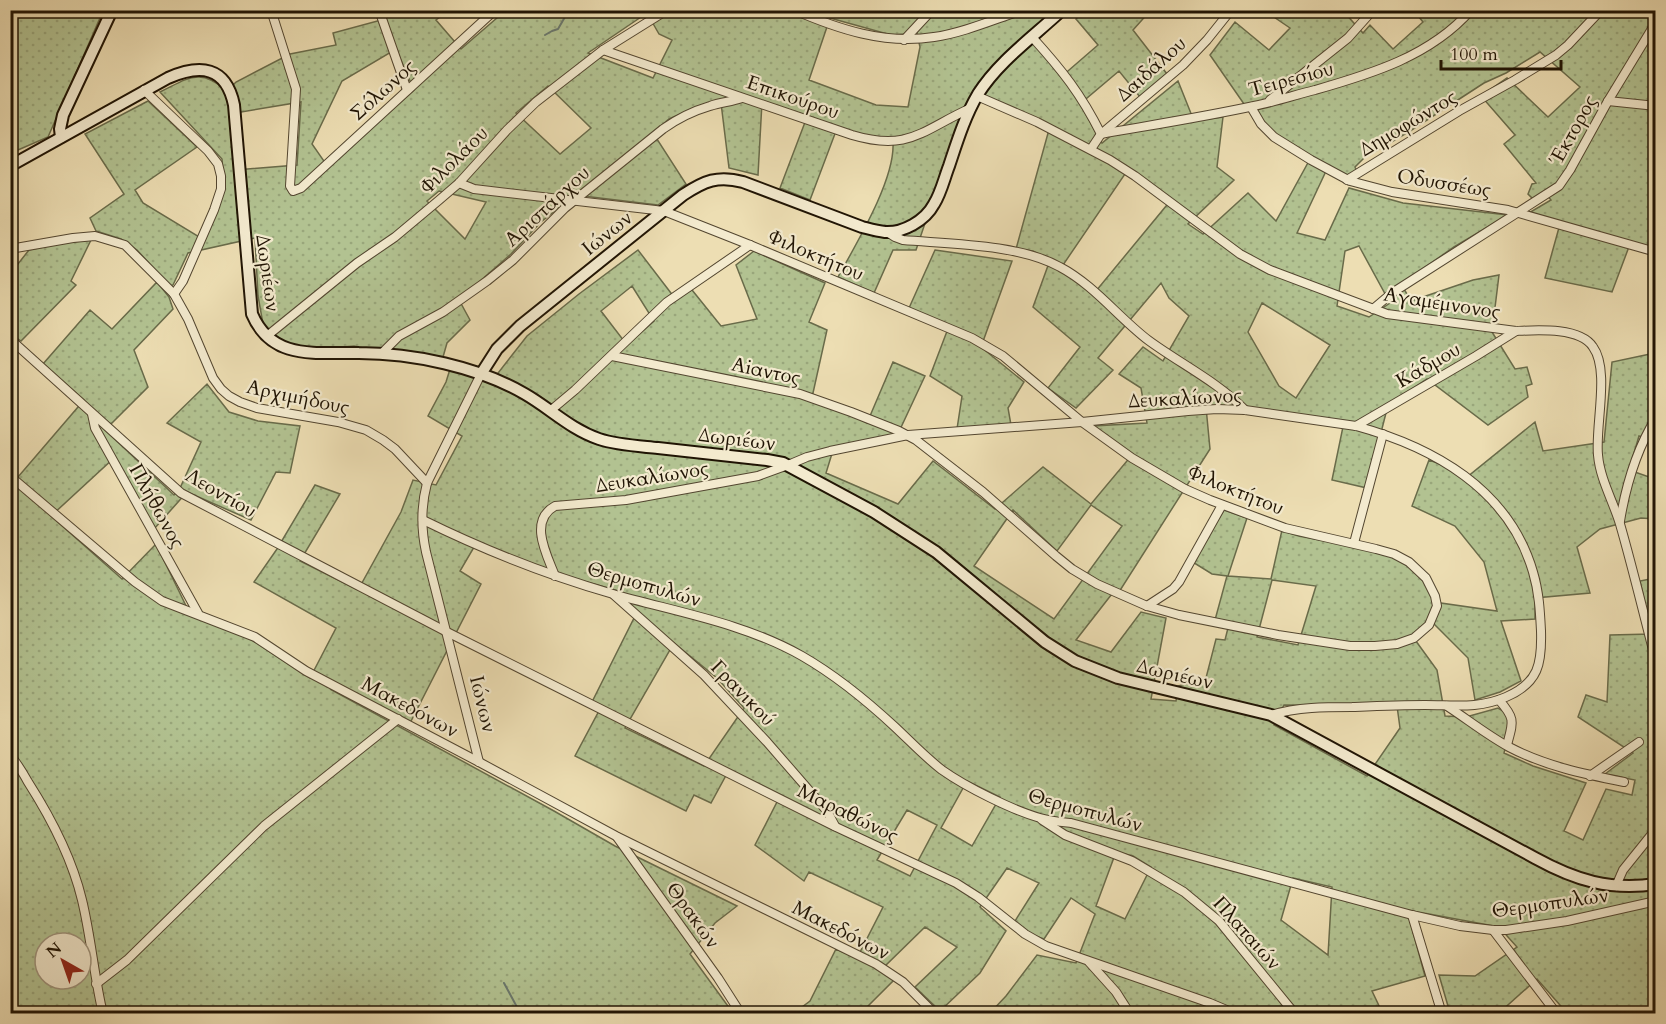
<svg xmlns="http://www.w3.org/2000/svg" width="1666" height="1024" viewBox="0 0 1666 1024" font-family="Cardo,serif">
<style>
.grass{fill:url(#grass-dots);stroke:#696b4a;stroke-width:1.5;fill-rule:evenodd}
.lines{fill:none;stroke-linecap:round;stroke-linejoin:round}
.stream{stroke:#6a786e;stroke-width:2}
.street-casing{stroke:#534630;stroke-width:10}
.secondary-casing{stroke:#201404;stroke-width:14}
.street{stroke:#f3eace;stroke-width:8}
.secondary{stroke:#f3eace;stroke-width:10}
.labels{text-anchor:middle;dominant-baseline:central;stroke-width:4.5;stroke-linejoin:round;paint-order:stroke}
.street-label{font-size:20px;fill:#201404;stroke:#f3eace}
</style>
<defs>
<pattern id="grass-dots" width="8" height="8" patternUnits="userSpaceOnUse" patternTransform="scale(1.5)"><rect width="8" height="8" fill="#b2c291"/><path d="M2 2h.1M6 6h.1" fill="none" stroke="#99a67b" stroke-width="1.8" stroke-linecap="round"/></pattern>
</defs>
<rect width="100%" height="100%" fill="#eddeb3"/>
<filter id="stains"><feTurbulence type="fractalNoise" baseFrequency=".00333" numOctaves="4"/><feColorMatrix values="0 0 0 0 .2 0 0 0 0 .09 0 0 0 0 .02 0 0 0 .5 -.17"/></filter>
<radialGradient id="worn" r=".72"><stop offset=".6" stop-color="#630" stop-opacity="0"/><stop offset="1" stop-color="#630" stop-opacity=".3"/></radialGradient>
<g class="grass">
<path d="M1479,10L1655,11V15L1646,32L1656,33L1655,247L1630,244L1612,292L1545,278L1560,224L1527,214L1551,200L1545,193L1533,199L1528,194L1532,184L1536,183L1504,144L1515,135L1481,96L1507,78L1548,117L1580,87L1540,52L1506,73L1484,83L1410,131L1364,158L1355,167L1357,172L1344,179L1327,169L1297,233L1325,240L1349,188L1403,203L1508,215L1454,247L1401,284L1411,301L1473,280L1499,275L1492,332L1515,369L1527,367L1532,384L1526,386L1528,397L1488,425L1427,379L1388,405L1367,488L1332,480L1344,422L1206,407L1210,449L1119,592L1115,590L1076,640L1111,652L1141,612L1166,618L1151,699L1176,701L1178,686L1206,678L1216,639L1225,640L1229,624L1215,620L1227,576L1212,574L1191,561L1224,510L1247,518L1228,576L1271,579L1282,530C1289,533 1297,536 1304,537C1322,541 1341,542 1360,546C1391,552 1424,570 1434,602L1497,611L1484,562L1455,526L1412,506L1429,460L1448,467L1467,477L1535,422L1543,451L1604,442L1612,362L1655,353V441L1639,436L1629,470L1655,479V519L1641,518L1600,529L1577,547L1590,593L1535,598V619L1501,621L1521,681L1500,692L1475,700L1468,658L1431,621L1413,637L1437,670L1445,716L1466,717L1498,708L1508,714L1509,733L1504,753L1533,766L1586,783L1564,831L1583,840L1606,789L1632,795L1635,780L1605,774L1633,753L1578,717L1586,695L1607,702L1610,635L1652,634L1640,581L1655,578V1013H1567L1537,979L1499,1013H1450L1439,975L1475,976L1517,947L1499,927L1407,910L1425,976L1372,991L1381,1010L1376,1013H990L1006,996L1037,955L1076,963L1095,914L1071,898L1044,939L1030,934L1015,921L1039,883L1007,868L980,907L1006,931L980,973L940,1011L915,987L957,947L925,927L881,970L894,980L861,1013H794L810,1001L836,949L857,958L883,907L809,872L804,881L755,845L780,796L729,770L711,803L694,795L686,811L575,756L601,707L592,702L637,612L622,592L548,571L477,542L460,571L481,584L408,727L330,689L554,811L615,846L737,906L715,923L690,954L733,1013H11L10,484H12L84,400L43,364L90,310L112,329L157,282L169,297L173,309L134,350L148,387L105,430L174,495L180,488L201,442L167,423L207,384L229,412L258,421L300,426L290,473L276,472L251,520L187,492L154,529L114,458L51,516L122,579L156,544L191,616L250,639L310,678L336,628L254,582L277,549L315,485L340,494L300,561L358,590L401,512L413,480L436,485L462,436L428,416L446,382L451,366L495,377L527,336L579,294L638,250L674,297L692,290L721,326L757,319L736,265L754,251L825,283L809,322L827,330L811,402L845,412L867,423L893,362L925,376L896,438L834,447L826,473L898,504L933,461L995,509L1043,467L1091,504L1132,455L1093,426L1147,423L1141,388L1119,374L1143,347L1163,361L1189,316L1169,298L1161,283L1098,358L1113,370L1076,408L1048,388L1080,347L1033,307L1050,260L1033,251L1016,249L1050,126L976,93L956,131L916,250H893L874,293L838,277C856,244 895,180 893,143L836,131L810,200L780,188L807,117L762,102L758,175L729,168L721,103L692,109L669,119L653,133L686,184L658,205L575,195L541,222L511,254L479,282L458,298L470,320L447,343L441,364L354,346L306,350L280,342L263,324L258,296L255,238L188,253L173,285L170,286L137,250L121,239L96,231L90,218L124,194L85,134L148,101L197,147L135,190L143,203L204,240L224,187L222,159L160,92C189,78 200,67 227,91L236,82L290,54L336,45L333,33L385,19L383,11H448L436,20L461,49L505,11H1047L1051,15L1029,37L1061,77L1098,45L1076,19L1084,11H1150L1133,30L1167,74L1140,97L1119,71L1080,104L1102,143L1178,81L1194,121L1223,117L1217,167L1234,180L1188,224L1203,234L1248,193L1276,221L1310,159L1272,131L1244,104L1210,55L1235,22L1269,50L1290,28L1265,11H1343L1363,33L1370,25L1393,49L1423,22L1414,11H1465L1475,16ZM647,13L659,34L672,40L653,78L588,53ZM830,18L891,35L905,34L915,24L920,47L908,107L876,105L809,80ZM396,49L414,90L328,167L312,144L342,81ZM548,86L591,128L560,154L516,113ZM301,102L297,165L236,170L229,114ZM1129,168L1171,200L1096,291L1063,265ZM439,191L486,202L465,239L427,201ZM1359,246L1390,303L1369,317L1337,306L1345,251ZM632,286L654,321L627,345L601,311ZM1262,303L1330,345L1296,398L1279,386L1248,332ZM1091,505L1122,526L1054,619L974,566L1013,510L1057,551ZM1272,580L1316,586L1298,645L1257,637ZM674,643L717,678L744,708L704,766L625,728ZM1284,705L1397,706L1400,728L1367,776L1274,725ZM967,781L1000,797L972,846L941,828ZM907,810L937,825L910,876L877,860ZM1116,852L1133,856L1151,867L1125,919L1096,906ZM1293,878L1332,887L1328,955L1281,920ZM45,943H81V979H45Z"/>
<path d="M11,11H103L48,137L11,153Z"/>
<path d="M91,240L71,281L76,285L21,341L11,334L10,274L29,250L63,243Z"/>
<path d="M935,250L1012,261L981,347L1024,382L1008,408L1011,425L957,429L962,396L930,376L949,326L909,308Z"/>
</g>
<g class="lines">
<g class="stream">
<path d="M545,35L552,31L558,29L569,10"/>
<path d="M504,983L518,1009L523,1014"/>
</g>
<defs>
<g id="street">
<path d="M271,10L296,89L290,186L293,191L301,188L495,10"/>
<path d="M379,10L407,90"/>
<path d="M794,10C838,29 885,45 934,37C963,33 995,19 1023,10"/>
<path d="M1032,37C1062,70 1081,94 1101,134C1152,125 1203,117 1254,106C1274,102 1295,95 1315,90C1371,74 1431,56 1471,10"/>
<path d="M904,40L932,10"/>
<path d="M603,50L852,135C909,152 922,130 971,108"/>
<path d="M144,90L208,151L218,164L221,176V189L214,210L183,281L174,294"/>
<path d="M977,96L1037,122L1110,160L1135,176L1240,254L1270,270L1387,314L1516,331C1537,330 1580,327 1593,347C1610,370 1595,426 1598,455C1600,479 1613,501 1620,524C1633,569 1644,616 1656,661"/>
<path d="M1270,100L1348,38L1373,10"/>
<path d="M1608,101L1656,106"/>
<path d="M1251,107L1261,124L1274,137L1311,160L1350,181L1392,192L1508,210L1656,252"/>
<path d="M1091,149L1101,134L1183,65L1207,40L1231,10"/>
<path d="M1347,180L1459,111L1515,80L1556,55L1568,45L1601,10"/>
<path d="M459,183L474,189L664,211L750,245L972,338L1003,356L1082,422L1132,458L1185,489L1210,500L1285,528L1376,549L1394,554L1409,562L1426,578L1435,596L1437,606L1429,625L1414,638L1397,644L1375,646H1350L1278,635L1179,615L1147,606L1097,584L1072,569L1056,556L983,492L916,440L899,431L851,412L800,394L612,356"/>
<path d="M887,232L895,237L903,240C950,244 1019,244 1060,267C1094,285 1118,317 1148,340C1179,363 1218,382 1245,410"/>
<path d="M10,249L73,238L95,236L125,245L174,294L188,319L213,378L221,389L229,396L240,402L257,408L338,422L366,430L383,440L395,449L427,483"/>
<path d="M1373,309L1392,293L1559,186L1570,170L1608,101L1656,22"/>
<path d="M267,336L357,263L395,237L438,201L459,183L507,130L536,102L603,50L667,10"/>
<path d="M10,339L181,493L447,632L836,827L956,883L978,897L1025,934L1046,946L1210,1003L1236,1014"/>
<path d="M382,353L399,336L443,312L487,281L513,260L565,208L663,129C677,119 693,111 710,106C721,102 731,102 742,98"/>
<path d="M550,411L575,390L667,302L750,245"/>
<path d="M92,414L95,428L198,613"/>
<path d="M1356,426L1476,356L1516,331"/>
<path d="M10,476L135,582L162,601L255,637L306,671L479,762L616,836L876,964L903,982L935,1014"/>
<path d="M423,520C484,550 547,575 613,594C676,612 744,623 802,656C835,675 867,701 895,727C911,742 925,757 942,770C966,787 1012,810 1040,818C1050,821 1061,822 1071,823L1412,915L1460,926L1493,930H1506L1567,921L1656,901"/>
<path d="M1620,521C1626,485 1636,450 1656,418"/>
<path d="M1354,543L1383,434"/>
<path d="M555,576C547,555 528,521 555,506L626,500L758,476L788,465L807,457L830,451L908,435L1082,422L1188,411L1217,409L1245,410L1356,426C1433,447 1509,489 1533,572C1539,592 1540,611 1541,631C1542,663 1539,683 1506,697C1478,709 1455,705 1425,705C1401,705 1377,706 1352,707C1325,707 1298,707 1271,715"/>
<path d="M614,595L704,675L767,742L827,811L835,826"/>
<path d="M1147,606L1173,589L1179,582L1222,505"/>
<path d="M1499,700C1516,719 1513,722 1507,745"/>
<path d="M1447,706C1467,719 1487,735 1509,747C1545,766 1584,774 1624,782"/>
<path d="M10,755C17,763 23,773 28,782C51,818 72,858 82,900C91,937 94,976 103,1014"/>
<path d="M479,762L426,552C421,529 421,506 427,483L481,374"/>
<path d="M1590,776L1639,742"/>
<path d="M1042,820L1065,835L1132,861L1184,892L1219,921L1295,1014"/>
<path d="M617,837L718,978L741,1014"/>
<path d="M1616,886L1623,870L1656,829"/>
<path d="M1412,915L1442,1014"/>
<path d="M1493,930L1557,1014"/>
<path d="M1089,962L1116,992L1130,1014"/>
<path d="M96,984L127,960L264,826L398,719"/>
</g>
<g id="secondary">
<path d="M61,137L60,129L63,115L112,10"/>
<path d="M10,166L168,78C200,64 226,66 234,105L252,314C272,361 316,352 359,353C412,353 479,367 525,394C551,409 570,429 599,439C617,445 639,446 658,448C694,452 730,456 767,460L783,463L874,512L936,552L1045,642L1075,661L1118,678L1271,715L1535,858C1575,880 1610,891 1656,884"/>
<path d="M481,374L497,349L520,326L683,195C704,181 718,175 743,182L862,227C870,229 877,231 885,232C903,233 925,221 934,204C941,193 944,179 949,166C957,142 965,116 978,94C999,61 1033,37 1062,10"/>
</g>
</defs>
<use href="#street" class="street-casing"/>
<use href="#secondary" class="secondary-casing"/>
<use href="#street" class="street"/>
<use href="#secondary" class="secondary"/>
</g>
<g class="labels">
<g class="street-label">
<text transform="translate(1151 69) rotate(-42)">Δαιδάλου</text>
<text transform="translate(1291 79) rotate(-15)">Τειρεσίου</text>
<text transform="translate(383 90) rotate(-42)">Σόλωνος</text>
<text transform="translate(793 97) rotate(19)">Επικούρου</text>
<text transform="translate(1408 123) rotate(-31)">Δημοφώντος</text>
<text transform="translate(1573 130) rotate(-61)">Έκτορος</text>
<text transform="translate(454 160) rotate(-45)">Φιλολάου</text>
<text transform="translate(1444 183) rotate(9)">Οδυσσέως</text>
<text transform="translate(547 206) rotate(-43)">Αριστάρχου</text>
<text transform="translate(607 233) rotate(-39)">Ιώνων</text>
<text transform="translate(816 255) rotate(23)">Φιλοκτήτου</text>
<text transform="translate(268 273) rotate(82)">Δωριέων</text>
<text transform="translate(1442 303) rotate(9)">Αγαμέμνονος</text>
<text transform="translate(1428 365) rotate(-30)">Κάδμου</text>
<text transform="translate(766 371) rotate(12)">Aiαντος</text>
<text transform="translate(298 397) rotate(12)">Αρχιμήδους</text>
<text transform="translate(1185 398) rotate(-3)">Δευκαλίωνος</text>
<text transform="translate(737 439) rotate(7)">Δωριέων</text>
<text transform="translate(652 477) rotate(-9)">Δευκαλίωνος</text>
<text transform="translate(1236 490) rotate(22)">Φιλοκτήτου</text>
<text transform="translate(221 493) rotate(30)">Λεοντίου</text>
<text transform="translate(157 506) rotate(61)">Πλήθωνος</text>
<text transform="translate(644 584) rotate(16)">Θερμοπυλών</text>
<text transform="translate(1175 674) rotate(13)">Δωριέων</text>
<text transform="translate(743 693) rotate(46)">Γρανικού</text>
<text transform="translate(483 704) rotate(76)">Ιώνων</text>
<text transform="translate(410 707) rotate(28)">Μακεδόνων</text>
<text transform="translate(1085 810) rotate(15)">Θερμοπυλών</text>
<text transform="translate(848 813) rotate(26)">Μαραθώνος</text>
<text transform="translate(1550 903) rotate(-8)">Θερμοπυλών</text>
<text transform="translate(693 915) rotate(54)">Θρακών</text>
<text transform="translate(841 930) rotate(27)">Μακεδόνων</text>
<text transform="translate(1247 933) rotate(48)">Πλαταιών</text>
</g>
</g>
<rect width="1666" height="1024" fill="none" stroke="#eddeb3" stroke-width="36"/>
<rect x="12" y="12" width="1642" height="1000" fill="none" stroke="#201404" stroke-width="3"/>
<rect x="18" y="18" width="1630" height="988" fill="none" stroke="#201404" stroke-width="1.5"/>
<g transform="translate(63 961) rotate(320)"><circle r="28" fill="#f3eace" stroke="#9f947d" stroke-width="1.5"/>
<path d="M0-4.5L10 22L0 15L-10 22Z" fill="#8f2418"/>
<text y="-9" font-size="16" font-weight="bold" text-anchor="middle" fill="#201404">N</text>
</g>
<path d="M1441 60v9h120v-9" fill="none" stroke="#201404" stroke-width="3"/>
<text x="1450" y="60" font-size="18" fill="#201404" stroke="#f3eace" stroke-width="4.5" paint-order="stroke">100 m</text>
<rect width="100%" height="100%" filter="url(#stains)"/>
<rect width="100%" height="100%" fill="url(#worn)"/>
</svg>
